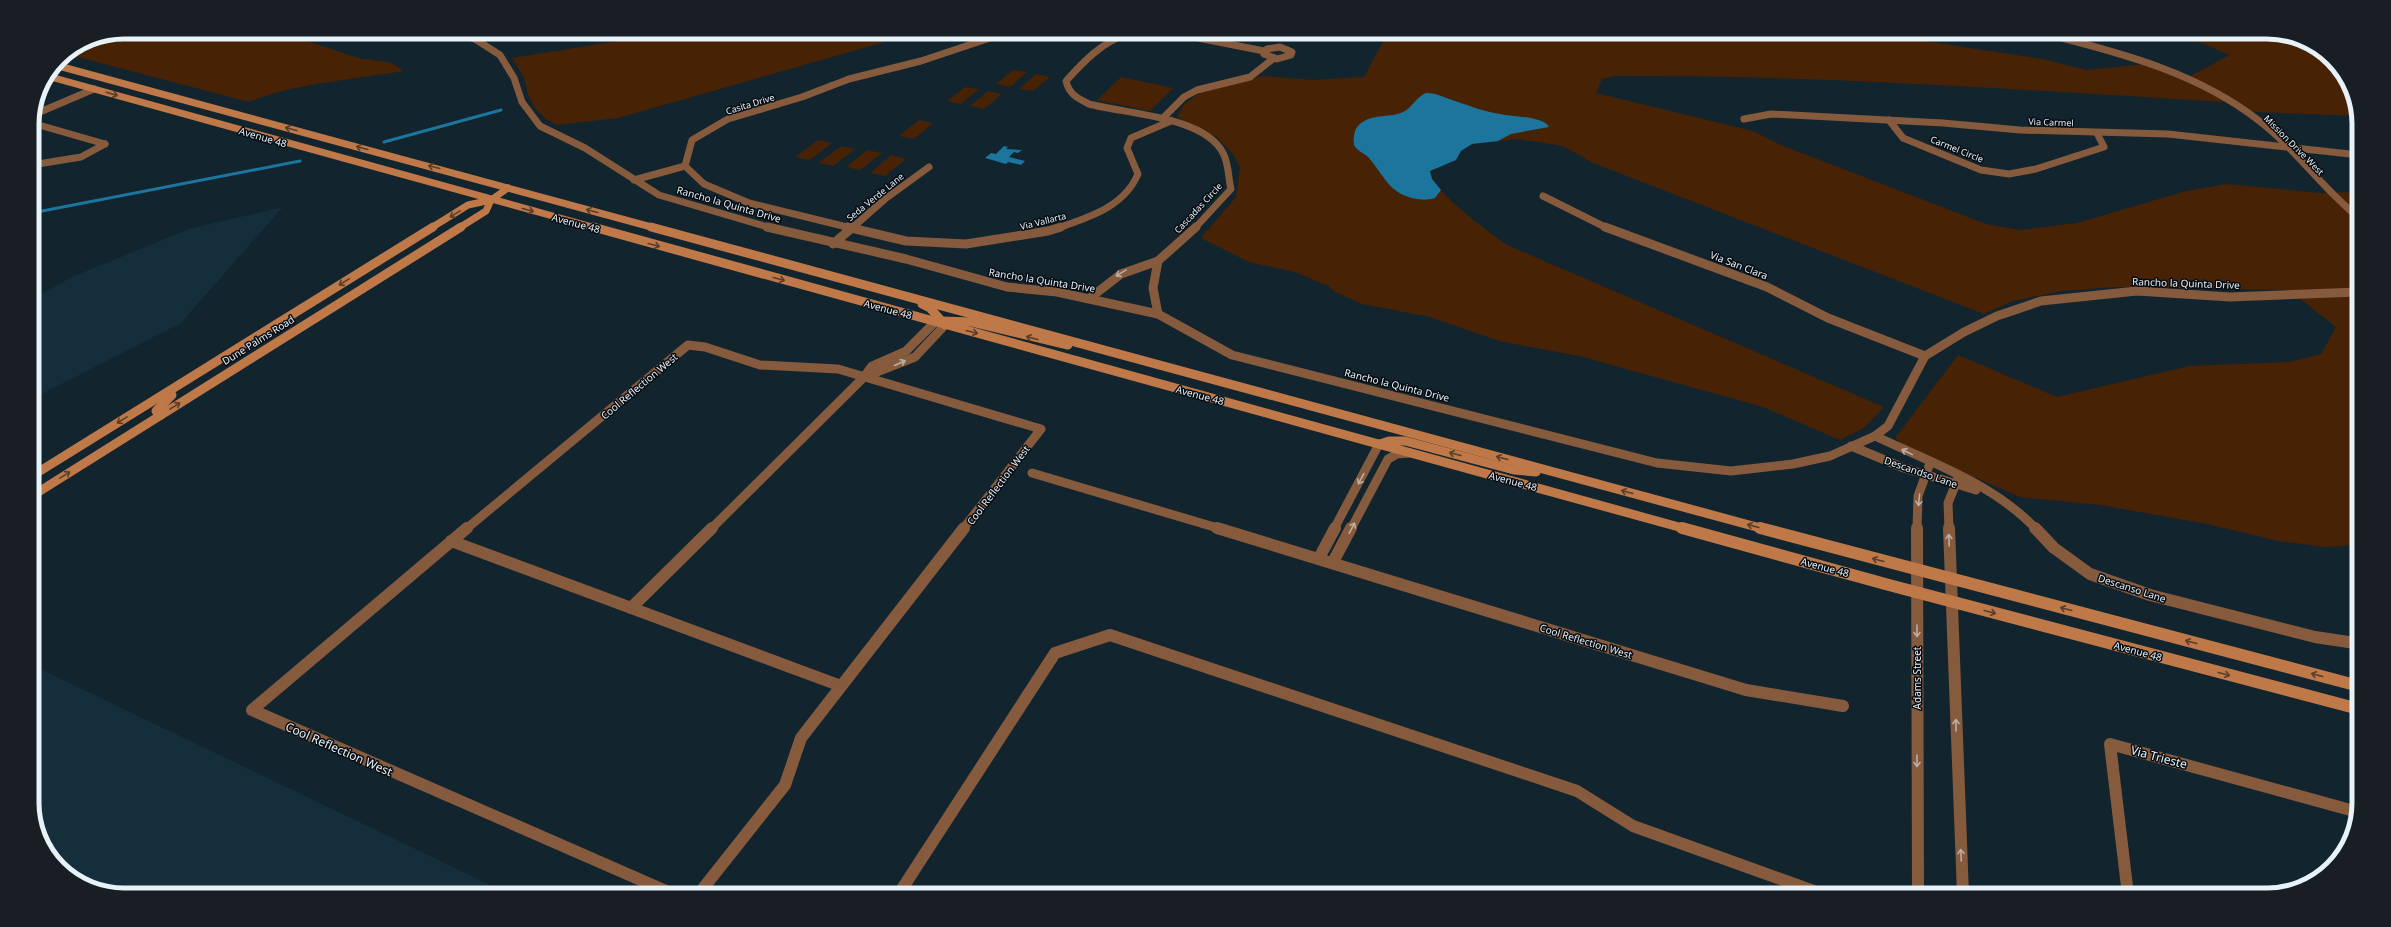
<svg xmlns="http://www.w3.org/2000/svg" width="2391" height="927" viewBox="0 0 2391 927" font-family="'Noto Sans',sans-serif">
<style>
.built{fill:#152e3b}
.green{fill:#472205}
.water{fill:#1c759c}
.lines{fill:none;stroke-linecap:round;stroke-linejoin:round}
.stream{stroke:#1c759c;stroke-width:3}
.minor-far2{stroke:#865a3d;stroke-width:7}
.minor-far1{stroke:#865a3d;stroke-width:9}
.minor{stroke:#865a3d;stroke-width:12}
.tertiary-far1{stroke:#865a3d;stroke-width:9}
.tertiary{stroke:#865a3d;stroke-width:12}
.secondary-far2{stroke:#bf7949;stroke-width:7}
.secondary-far1{stroke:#bf7949;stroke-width:9}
.secondary{stroke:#bf7949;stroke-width:12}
.oneway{stroke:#593d2a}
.oneway2{stroke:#bbaea4}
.labels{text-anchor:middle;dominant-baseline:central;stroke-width:3;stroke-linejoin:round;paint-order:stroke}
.far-street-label{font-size:9px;fill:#e7f2f9;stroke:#060c11}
.street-label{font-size:10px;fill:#e7f2f9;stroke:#060c11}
.near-street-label{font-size:12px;fill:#e7f2f9;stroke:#060c11}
.rim{fill:none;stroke:#e7f2f9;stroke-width:5}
</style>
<rect width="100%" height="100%" fill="#12242e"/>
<g class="built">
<path d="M283,207L181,323L32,399V299L74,276L192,228Z"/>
<path d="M32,665L503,891L94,890L51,859L32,809Z"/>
</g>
<g class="green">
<path d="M124,32H280L358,58L392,63L404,71C357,79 290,84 249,102L66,54L89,39Z"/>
<path d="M668,33L913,34L618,118L557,125L546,119L535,108L528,95L524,77L512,58Z"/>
<path d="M1375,35L1892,36L2042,59L2087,70L2144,64L2190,76L2230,55L2201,43L2171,37H2297L2340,68L2358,116L2256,112L2224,102C2021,90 1819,75 1616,76L1602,79L1596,93L1753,131L1781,145L1986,224L2019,230L2077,223L2186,191L2227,184L2321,193L2358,192L2356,545L2325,547L2278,541L2207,524L2100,505L2020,497L1907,448L1895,438L1958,355L2057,397L2189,366L2289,362L2321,354L2336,327L2289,290L2114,287L2062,291L2013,301L1984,314L1593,163L1563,146L1518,139L1472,144L1461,151L1456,160L1430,171C1429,189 1492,234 1507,245L1884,407L1864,428L1840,440L1763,407L1583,357L1499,341L1430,317L1362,304L1335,292L1328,286L1295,272L1249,262L1201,238L1236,197L1240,167L1232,153L1217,137L1177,117L1183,106L1200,92L1263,76L1313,80L1364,77L1385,38Z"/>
<path d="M1013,70L1027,72L1010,87L996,84Z"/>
<path d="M1036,74L1050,77L1033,91L1019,89Z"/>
<path d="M1121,77L1173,88L1150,111L1097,100Z"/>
<path d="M965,87L979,89L961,104L947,101Z"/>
<path d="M988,91L1002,94L984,109L970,106Z"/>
<path d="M919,120L933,123L914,139L899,136Z"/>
<path d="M818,140L832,143L810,160L795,157Z"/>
<path d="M841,146L855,149L833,166L818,163Z"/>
<path d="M867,150L882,153L860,170L846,167Z"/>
<path d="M891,155L906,159L885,176L870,173Z"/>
</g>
<g class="water">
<path d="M1426,93C1438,93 1445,98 1455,101C1470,106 1485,112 1500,114C1512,117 1543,116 1549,127L1511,134L1498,141L1472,144L1461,151L1456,160L1430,171L1432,179L1441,190L1435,198C1429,200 1423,200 1417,199C1388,194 1385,176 1368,157C1364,153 1357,151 1354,145C1353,141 1354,131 1357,127C1370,112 1388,119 1403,112C1412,108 1416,97 1426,93Z"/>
<path d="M1004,146L1008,147L1006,149L1022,150L1018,153L1014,152L1009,157L1025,161L1021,165L1008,162L1006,164L985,158L991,153L996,154Z"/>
</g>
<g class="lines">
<g class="stream">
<path d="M384,142L501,110"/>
<path d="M32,213L300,161"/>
</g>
<g class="minor-far2">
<path d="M455,33L475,39L500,55L514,78L522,102L540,126L585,148L659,195L771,228"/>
<path d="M1083,34L1113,38"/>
<path d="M1128,34C1103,41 1083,62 1066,81C1069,94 1077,98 1089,104C1126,114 1204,116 1223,153C1229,164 1228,177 1231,189L1195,228"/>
<path d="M1178,34L1264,51"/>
<path d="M2054,36C2125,54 2199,74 2258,120C2295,148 2322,188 2358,217"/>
<path d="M475,39L490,33"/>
<path d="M1280,47L1292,52L1291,55L1277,59L1264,54L1267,49Z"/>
<path d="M33,115L94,89"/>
<path d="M1162,119L1184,97L1197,90L1250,77L1274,58"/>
<path d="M1744,119L1771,114L1943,123L2020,130L2168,134L2359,155"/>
<path d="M1889,120L1903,138L1981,170L2009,174L2036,169L2104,147L2097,133"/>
<path d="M32,123L105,144"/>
<path d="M32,165L81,157L105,144"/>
<path d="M634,180L685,166"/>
<path d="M1543,196L1607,228"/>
<path d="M851,228L749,203L704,184L685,166L692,140L728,119L802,97L849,79L921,61L990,38L1015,34"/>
<path d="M852,228L885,199L929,167"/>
<path d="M1058,228C1089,217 1124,207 1138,174L1127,148L1131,138L1171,121"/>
</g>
<g class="minor-far1">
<path d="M767,227L906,259L1007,287L1057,292L1158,314L1232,355L1657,463L1731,471L1793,464L1830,456L1875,436L1888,426L1925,356L1964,332L1997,316L2041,301L2137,291L2230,297L2358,292"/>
<path d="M847,227L906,241L966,244L1048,231L1061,227"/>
<path d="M1605,227L1767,287L1828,318L1925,356"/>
<path d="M833,244L853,227"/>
<path d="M1090,298L1121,274L1158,261"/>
<path d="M1158,314L1153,288L1158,261L1196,227"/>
<path d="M864,377L915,357L945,325"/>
<path d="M1875,436C1930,462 1994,484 2036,529"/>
<path d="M1851,446L1904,468L1976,490"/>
<path d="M1032,473L1221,529"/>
<path d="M466,529L688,345L705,347L760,365L838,369L1041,429L963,529"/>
<path d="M711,529L864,377L872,366L906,351L935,322"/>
<path d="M1334,529L1379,444"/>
<path d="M1351,529L1388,459L1397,454L1410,453"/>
</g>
<g class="minor">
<path d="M467,528L252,710L666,891"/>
<path d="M1217,528L1746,690L1843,706"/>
<path d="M2035,528L2054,548L2090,574L2150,595L2315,637L2355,643"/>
<path d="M451,541L841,686"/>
<path d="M1319,558L1335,528"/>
<path d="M1333,562L1351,528"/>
<path d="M631,608L712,528"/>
<path d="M701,891L785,785L801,738L964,528"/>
<path d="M900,892L1055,653L1110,635L1577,791L1633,826L1822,894"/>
<path d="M2128,895L2110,744L2354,811"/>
</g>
<g class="tertiary-far1">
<path d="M1917,529L1918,496L1930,463"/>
<path d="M1949,529L1948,503L1959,476"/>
</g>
<g class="tertiary">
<path d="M1917,528L1918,894"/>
<path d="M1949,528L1963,894"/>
</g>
<g class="secondary-far2">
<path d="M55,65L655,228"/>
<path d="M47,76L596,228"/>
<path d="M431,228L468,205L491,200L508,188"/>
<path d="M459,228L486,211L491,200"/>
</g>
<g class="secondary-far1">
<path d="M593,227L1686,529"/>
<path d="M651,227L1764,529"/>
<path d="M922,304L930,308L945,325"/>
<path d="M941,321L972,322L1068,345"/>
<path d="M161,415L156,411L172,395"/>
<path d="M1380,444L1389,441H1405L1514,470L1536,472"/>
<path d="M32,476L433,227"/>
<path d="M32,496L461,227"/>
</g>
<g class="secondary">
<path d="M1682,528L1889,585L2355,708"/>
<path d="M1760,528L2355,685"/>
</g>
</g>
<defs><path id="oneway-shaft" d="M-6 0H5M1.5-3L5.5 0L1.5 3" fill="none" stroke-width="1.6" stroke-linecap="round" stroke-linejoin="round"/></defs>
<g class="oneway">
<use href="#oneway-shaft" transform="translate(112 94) rotate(16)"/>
<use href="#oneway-shaft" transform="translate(291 129) rotate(-165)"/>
<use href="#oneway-shaft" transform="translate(362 148) rotate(-165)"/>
<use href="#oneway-shaft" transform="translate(434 167) rotate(-165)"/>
<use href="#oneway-shaft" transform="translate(528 210) rotate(15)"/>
<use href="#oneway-shaft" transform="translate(592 211) rotate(-165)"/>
<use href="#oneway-shaft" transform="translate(455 214) rotate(148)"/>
<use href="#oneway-shaft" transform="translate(654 245) rotate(15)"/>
<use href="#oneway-shaft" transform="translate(779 279) rotate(15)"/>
<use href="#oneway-shaft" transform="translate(344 282) rotate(148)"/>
<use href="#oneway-shaft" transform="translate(972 332) rotate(15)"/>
<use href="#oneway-shaft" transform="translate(1032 338) rotate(-165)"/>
<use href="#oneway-shaft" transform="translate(175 406) rotate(-32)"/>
<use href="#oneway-shaft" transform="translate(122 420) rotate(148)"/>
<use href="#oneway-shaft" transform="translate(1455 454) rotate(-165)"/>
<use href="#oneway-shaft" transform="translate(1502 458) rotate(-165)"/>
<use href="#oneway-shaft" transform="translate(65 475) rotate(-32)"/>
<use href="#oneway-shaft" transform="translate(1627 492) rotate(-165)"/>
<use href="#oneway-shaft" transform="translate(1753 526) rotate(-165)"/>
<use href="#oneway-shaft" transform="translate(1878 560) rotate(-165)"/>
<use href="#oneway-shaft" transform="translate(2066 609) rotate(-165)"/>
<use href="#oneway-shaft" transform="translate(1990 612) rotate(15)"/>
<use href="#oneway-shaft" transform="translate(2191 642) rotate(-165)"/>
<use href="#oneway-shaft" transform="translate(2224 674) rotate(15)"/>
<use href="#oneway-shaft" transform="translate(2317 675) rotate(-165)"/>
</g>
<g class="oneway2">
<use href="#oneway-shaft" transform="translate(1121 273) rotate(149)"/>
<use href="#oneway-shaft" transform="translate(900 363) rotate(-24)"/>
<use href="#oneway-shaft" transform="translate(1907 452) rotate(-154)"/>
<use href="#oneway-shaft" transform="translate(1361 479) rotate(118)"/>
<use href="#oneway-shaft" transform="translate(1919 500) rotate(96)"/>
<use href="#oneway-shaft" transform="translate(1352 528) rotate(-62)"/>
<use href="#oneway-shaft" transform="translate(1949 540) rotate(-92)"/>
<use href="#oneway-shaft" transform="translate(1917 631) rotate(90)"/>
<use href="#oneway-shaft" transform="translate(1956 725) rotate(-91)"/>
<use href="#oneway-shaft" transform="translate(1917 761) rotate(90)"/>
<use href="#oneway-shaft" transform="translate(1961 855) rotate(-93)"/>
</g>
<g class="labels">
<g class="far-street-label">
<text transform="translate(750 104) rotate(-17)">Casita Drive</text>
<text transform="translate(2051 122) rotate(2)">Via Carmel</text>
<text transform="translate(2294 145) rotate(45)">Mission Drive West</text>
<text transform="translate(1957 149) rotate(22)">Carmel Circle</text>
<text transform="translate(875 197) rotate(-39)">Seda Verde Lane</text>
<text transform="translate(1198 208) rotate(-47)">Cascadas Circle</text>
<text transform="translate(1043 221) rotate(-14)">Via Vallarta</text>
</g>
<g class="street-label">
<text transform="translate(263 137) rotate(16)">Avenue 48</text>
<text transform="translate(729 204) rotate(16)">Rancho la Quinta Drive</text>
<text transform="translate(576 223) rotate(15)">Avenue 48</text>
<text transform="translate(1739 265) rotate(21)">Via San Clara</text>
<text transform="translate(1042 280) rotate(9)">Rancho la Quinta Drive</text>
<text transform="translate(2186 283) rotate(2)">Rancho la Quinta Drive</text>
<text transform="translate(888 309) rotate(15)">Avenue 48</text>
<text transform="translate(258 340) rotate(-32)">Dune Palms Road</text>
<text transform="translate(1397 385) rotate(14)">Rancho la Quinta Drive</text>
<text transform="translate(639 386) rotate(-40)">Cool Reflection West</text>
<text transform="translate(1200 395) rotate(15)">Avenue 48</text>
<text transform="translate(1921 472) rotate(19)">Descandso Lane</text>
<text transform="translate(1513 481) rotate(15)">Avenue 48</text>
<text transform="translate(998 485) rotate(-53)">Cool Reflection West</text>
<text transform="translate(1825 567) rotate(15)">Avenue 48</text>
<text transform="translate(2132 588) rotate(18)">Descanso Lane</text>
<text transform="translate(1586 641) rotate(17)">Cool Reflection West</text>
<text transform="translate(2138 651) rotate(15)">Avenue 48</text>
<text transform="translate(1917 678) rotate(-90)">Adams Street</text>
</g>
<g class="near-street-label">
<text transform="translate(339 749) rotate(24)">Cool Reflection West</text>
<text transform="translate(2159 757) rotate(15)">Via Trieste</text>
</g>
</g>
<path d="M0 0H2391V927H0ZM124 39H2267A85 85 0 0 1 2352 124V803A85 85 0 0 1 2267 888H124A85 85 0 0 1 39 803V124A85 85 0 0 1 124 39Z" fill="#181e24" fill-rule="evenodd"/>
<path class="rim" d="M124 39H2267A85 85 0 0 1 2352 124V803A85 85 0 0 1 2267 888H124A85 85 0 0 1 39 803V124A85 85 0 0 1 124 39Z"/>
</svg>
